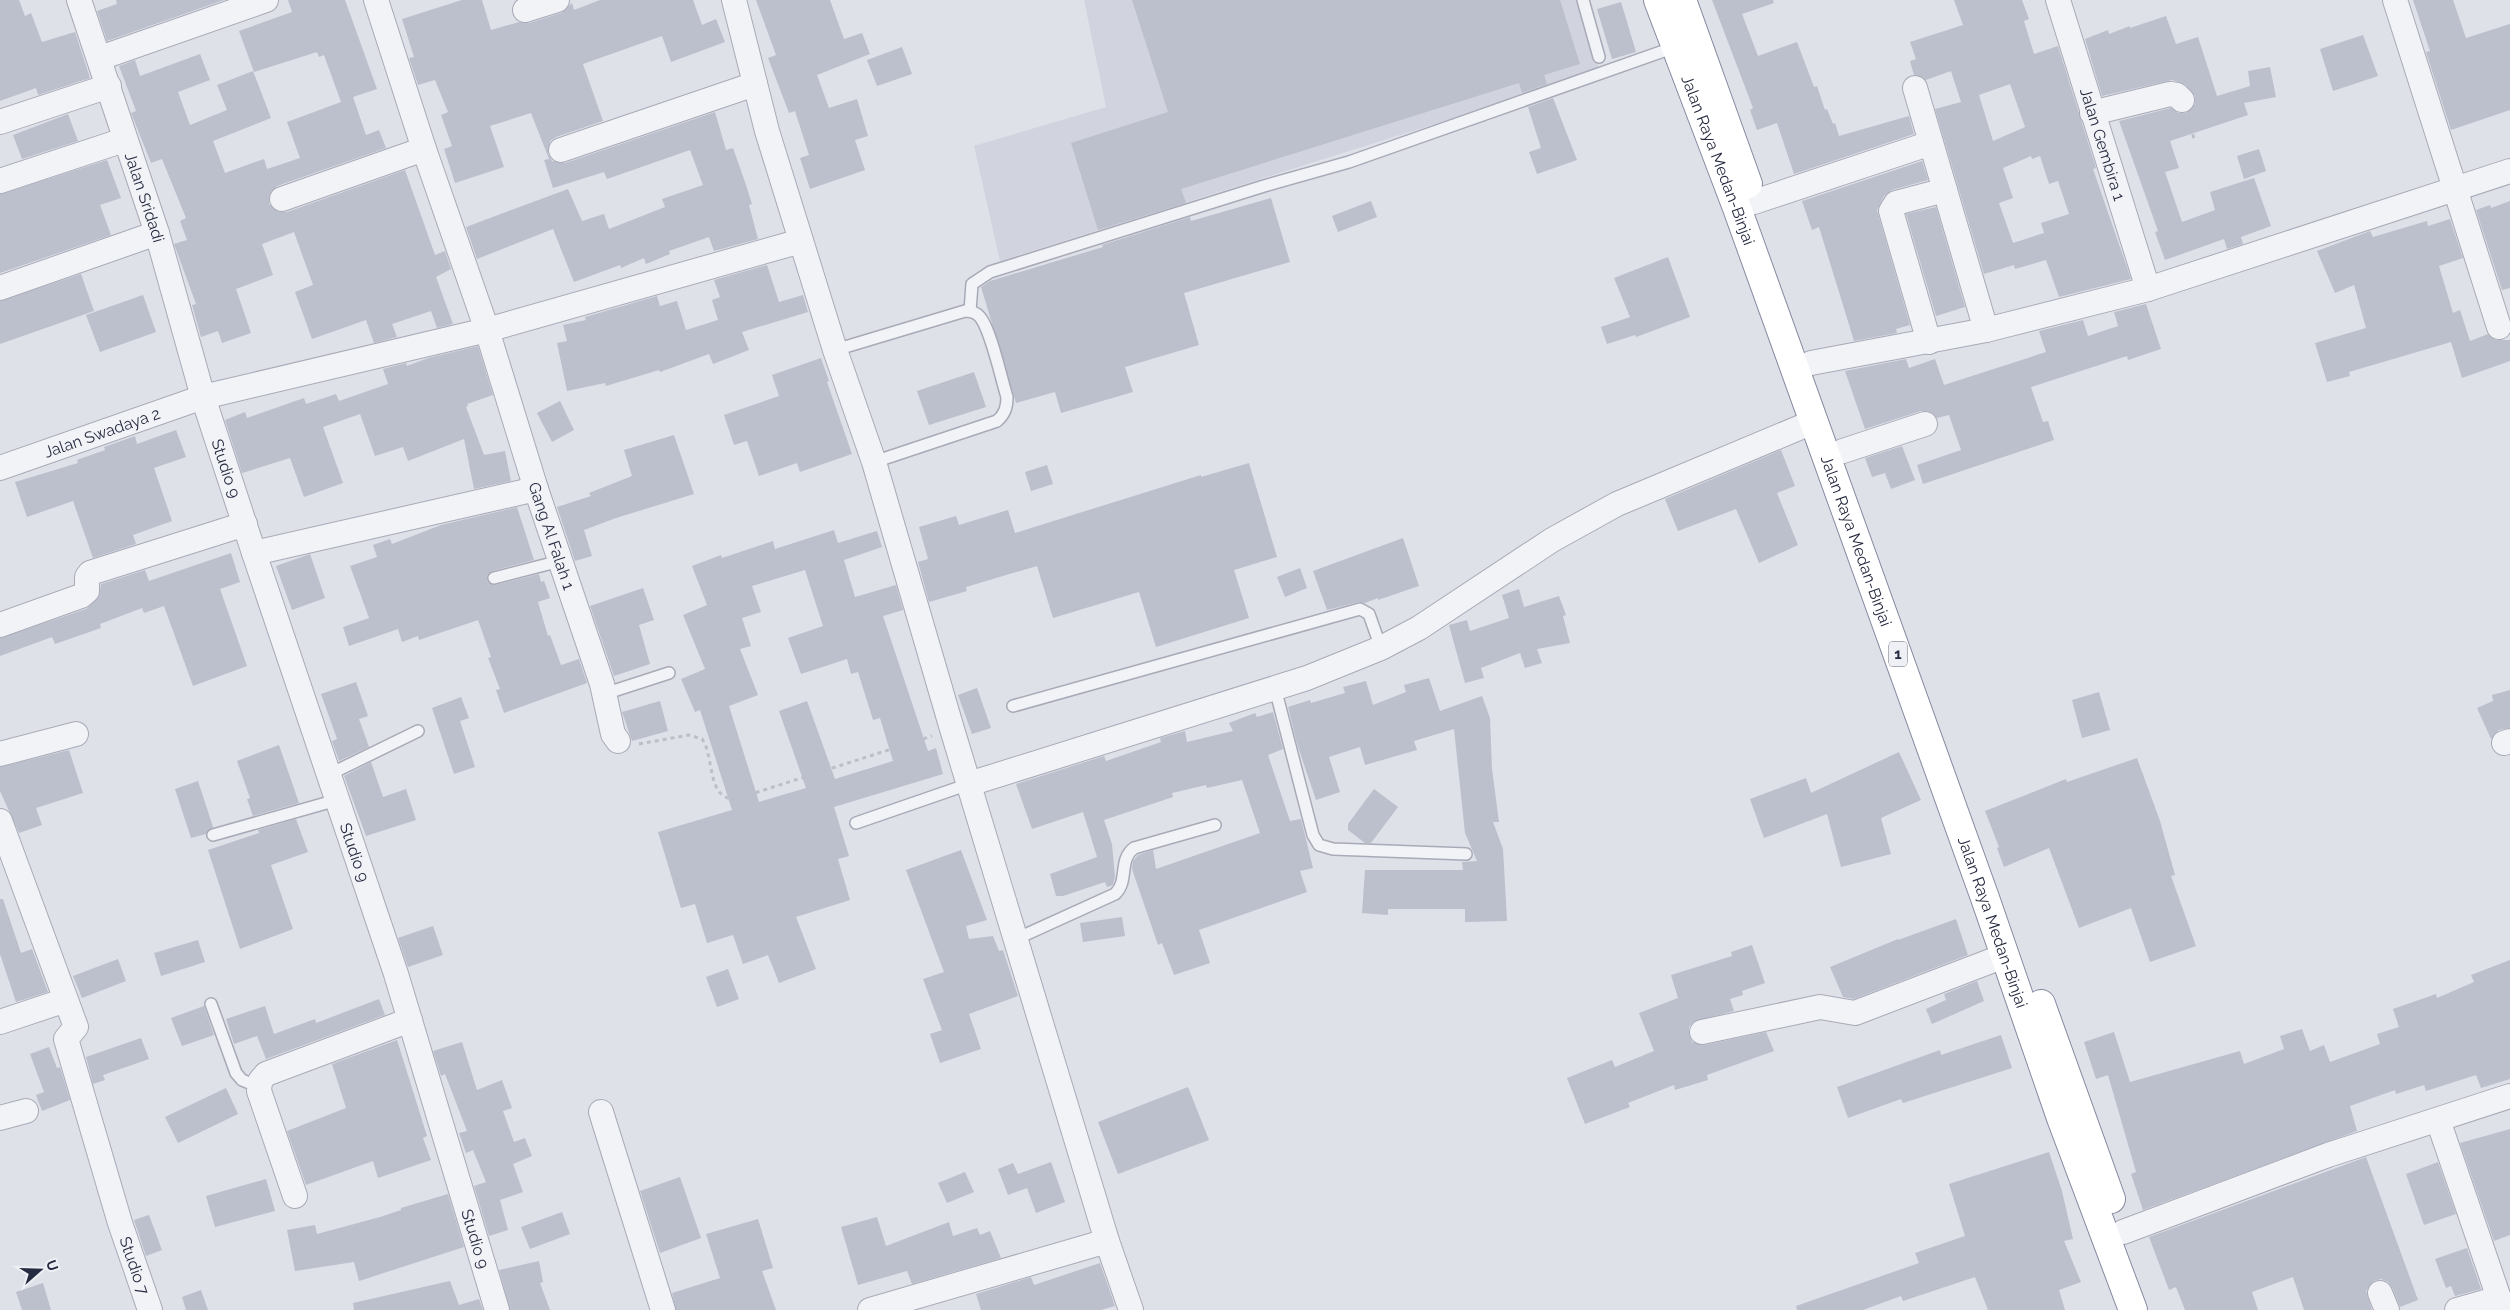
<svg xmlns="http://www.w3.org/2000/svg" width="2510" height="1310" viewBox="0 0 2510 1310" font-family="Raleway,sans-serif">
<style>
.built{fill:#d1d3de}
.building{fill:#bcbfcc;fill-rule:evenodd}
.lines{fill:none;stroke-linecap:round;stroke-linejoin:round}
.lane-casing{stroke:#a8aab7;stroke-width:14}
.street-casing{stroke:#a8aab7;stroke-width:26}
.highway-casing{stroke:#868aa0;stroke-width:30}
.path{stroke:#bdbfc8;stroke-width:3;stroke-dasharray:4 4;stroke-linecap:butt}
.lane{stroke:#f2f3f7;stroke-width:11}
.street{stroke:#f2f3f7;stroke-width:24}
.highway{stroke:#fff;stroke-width:28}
.labels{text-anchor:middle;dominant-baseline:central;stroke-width:4.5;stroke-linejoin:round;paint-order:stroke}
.shield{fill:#eff0f6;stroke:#636677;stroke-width:1}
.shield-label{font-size:15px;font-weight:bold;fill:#272b41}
.street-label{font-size:16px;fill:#272b41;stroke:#eff0f6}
</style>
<rect width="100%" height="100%" fill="#dfe1e9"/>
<path class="built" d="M1084,0H1577L1600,72L1000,261L974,146L1106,107Z"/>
<g class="building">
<path d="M0,0H19L25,16L31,13L42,42L75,32L90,78L38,95L36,88L0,101Z"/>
<path d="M116,0H224L107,41L97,11L117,4Z"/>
<path d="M288,0H345L377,89L353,97L366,135L379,130L386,148L277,186L269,196V204L279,212H287L405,170L435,255L445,251L451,269L436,277L453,324L437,328L431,311L392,324L397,337L374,343L366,320L312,339L295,292L313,285L294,232L262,244L273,275L236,289L251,333L222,343L218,331L201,337L192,305L196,304L174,244L187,240L180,221L186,218L162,159L151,163L131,113L136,111L119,66L135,60L140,76L200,54L210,80L178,92L190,125L227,110L217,85L253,71L271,118L213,141L225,173L264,159L267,169L300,158L287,122L341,102L324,55L319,57L317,52L254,72L239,31L292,12Z"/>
<path d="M462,0H482L491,30L519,22L529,23L561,13L572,3L574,10L600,0H693L702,25L716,19L725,42L671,62L662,36L583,64L603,121L556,137L550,141L548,154L552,161L565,163L715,112L726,150L733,148L744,179L752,204L749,205L758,239L714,251L709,237L669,251L670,254L646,264L644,258L621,268L620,265L574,282L553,229L477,259L466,227L568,189L582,221L604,214L609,229L665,207L662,199L703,185L690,150L607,179L604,172L553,188L544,160L549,159L531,113L490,126L504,167L455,183L444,149L452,146L441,115L448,112L435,80L418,85L409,58L414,57L402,19Z"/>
<path d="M756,0H830L844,39L862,33L870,54L817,75L829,108L857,99L868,136L855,140L865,170L810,189L800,158L809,155L795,111L789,113L768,58L776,55Z"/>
<path d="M1132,0H1560L1580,64L1544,75L1547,84L1522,93L1519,83L1181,189L1186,203L1098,230L1071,143L1168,112Z"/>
<path d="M1712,0H1773L1774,3L1742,14L1758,56L1797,42L1814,87L1817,86L1825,110L1827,109L1833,124L1835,123L1839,136L1909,116L1914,134L1794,174L1777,123L1757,130L1750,110L1753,108Z"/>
<path d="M1954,0H2022L2029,19L2024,21L2034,54L2058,46L2096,168L2093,169L2131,279L2059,297L2046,260L2015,269L2014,265L1984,274L1935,109L1961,102L1951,71L1926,80L1914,75L1910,61L1916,59L1910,42L1963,25ZM2010,84L2025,127L1993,141L1979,95ZM2031,156L2032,159L2040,156L2049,184L2058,181L2069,214L2041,223L2044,233L2013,243L1999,203L2013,198L2003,168Z"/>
<path d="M2413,0H2453L2466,38L2510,24V110L2451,130L2426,52L2430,51Z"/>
<path d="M1621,2L1636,52L1612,59L1597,9Z"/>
<path d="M2166,16L2176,44L2198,37L2217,96L2250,86L2248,71L2270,67L2276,97L2244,103L2248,115L2170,141L2179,168L2165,172L2182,222L2215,210L2210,192L2254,178L2271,226L2241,237L2243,244L2227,249L2224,239L2165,260L2155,232L2158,231L2119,121L2171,108L2178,113H2186L2195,104V96L2186,85L2172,80L2102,96L2085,39L2108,30L2109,34L2130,26V28Z"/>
<path d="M2363,35L2378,76L2333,91L2320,49Z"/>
<path d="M902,47L912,74L877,86L867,60Z"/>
<path d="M1553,98L1577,160L1537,174L1529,152L1541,148L1528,107Z"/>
<path d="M68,114L78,141L22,159L13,135Z"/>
<path d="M2259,149L2266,171L2244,179L2237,156Z"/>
<path d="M107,160L121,198L100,205L111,235L0,273V194Z"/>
<path d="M1922,161L1928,180L1892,190L1884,196L1877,210L1910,325L1896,329L1897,333L1854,341L1819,227L1812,230L1802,201Z"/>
<path d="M1271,198L1290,262L1184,293L1199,345L1125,367L1133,392L1061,413L1055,392L1016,403L981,287L990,281L1103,247L1102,245L1190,217L1191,221Z"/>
<path d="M1371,201L1377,217L1338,232L1332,216Z"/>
<path d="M2510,201V288L2502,290L2476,210L2490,205L2491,208Z"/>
<path d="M1936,207L1965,307L1936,316L1906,214Z"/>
<path d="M2450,219L2463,258L2439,266L2453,313L2460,310L2470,341L2488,334L2496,340H2510V361L2462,378L2451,342L2349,372L2350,376L2327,382L2315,343L2366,328L2354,285L2335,293L2317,251L2370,231L2373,237L2427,221L2428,226Z"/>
<path d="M1668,257L1690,317L1636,337L1635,335L1607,344L1601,327L1630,317L1614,278Z"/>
<path d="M767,265L779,302L803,295L808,312L742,332L749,350L713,364L709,354L660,372L659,370L606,386L605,383L567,391L557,343L567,341L563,325L586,320L585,317L657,296L660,306L677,301L686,330L718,320L712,300L720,297L714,280Z"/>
<path d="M81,274L94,311L0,344V301Z"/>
<path d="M143,295L156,332L100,352L86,315Z"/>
<path d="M2146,304L2161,349L2128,360L2127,356L2031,387L2043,422L2048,421L2054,440L1923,484L1917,465L1961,450L1949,415L1937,418L1928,411H1921L1865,429L1845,371L1906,359L1909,368L1935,359L1944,385L2046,352L2039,331L2083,320L2088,336L2118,326L2114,312Z"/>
<path d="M478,346L493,395L467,404L468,406L466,407L484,455L505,451L511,481L474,489L464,439L408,461L403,447L375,456L360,414L323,427L343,483L304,497L290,458L242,473L225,420L245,412L247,418L304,398L306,404L336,394L339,401L388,384L383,369L406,363L407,366L428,358Z"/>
<path d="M821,358L829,381L827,382L852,454L800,472L797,463L759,476L747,441L734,445L724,415L779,396L772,375Z"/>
<path d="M974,372L986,407L929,425L917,391Z"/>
<path d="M560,401L574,430L552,442L537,413Z"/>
<path d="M176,430L186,457L154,468L172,521L133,535L136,544L93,558L73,501L27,517L15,482L78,463L77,460L105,450L104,447L135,436L137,444Z"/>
<path d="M674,435L694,494L616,518L584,530L592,556L575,561L557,507L591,496L589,493L632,476L624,450Z"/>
<path d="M1902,446L1915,480L1891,489L1885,473L1872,477L1865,458Z"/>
<path d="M1781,450L1795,486L1777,493L1798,545L1759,563L1736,509L1678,531L1665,499Z"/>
<path d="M1249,463L1277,557L1234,570L1249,618L1156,647L1139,592L1053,618L1037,566L966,587L967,591L929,602L918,562L928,559L919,527L956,516L959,525L1008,510L1015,533L1201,475V477Z"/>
<path d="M1047,465L1053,484L1031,491L1025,472Z"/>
<path d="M517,507L534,560L492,571L487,576V580L495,585L539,574L541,582L544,581L550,598L538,602L548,636L550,635L561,665L579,659L587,683L504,713L496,690L500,689L488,658L491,657L478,620L419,640L418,636L402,642L398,629L349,646L343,627L369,618L350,566L377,557L373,545L390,539L392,544L441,525Z"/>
<path d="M834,530L838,543L877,531L882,547L844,560L855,597L896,585L903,610L883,616L928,751L936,748L943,774L834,807L849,856L838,859L850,900L796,917L816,969L779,983L768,955L743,964L733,935L707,943L695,904L681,908L658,832L732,810L700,710L695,712L681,679L705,669L683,615L707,605L692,566L721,555L722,558L773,541L775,549ZM805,570L823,626L788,638L801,674L847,659L851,674L858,672L873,720L880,718L893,761L835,779L807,701L779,711L806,788L759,802L729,706L758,695L740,649L751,646L742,618L761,612L752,586Z"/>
<path d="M1403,538L1419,586L1378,600V598L1365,603L1358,602L1327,610L1313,571Z"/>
<path d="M231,553L240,582L220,589L247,666L193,686L164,606L144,613L142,608L100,624L101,628L55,644L52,637L0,656V638L86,609L99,597L101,584L145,570L149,581Z"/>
<path d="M310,554L325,598L292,610L276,566Z"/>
<path d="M1300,568L1307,588L1285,597L1277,577Z"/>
<path d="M643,588L654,620L639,625L650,664L614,676L590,606Z"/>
<path d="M1519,589L1524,607L1559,596L1566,615L1563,616L1570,643L1537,649L1542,663L1525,668L1520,653L1481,668L1484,678L1465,683L1449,625L1467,620L1470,631L1509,618L1502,595Z"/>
<path d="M1429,678L1440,711L1482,696L1490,718L1492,769L1499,822H1493L1503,849L1507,921L1465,922V909H1388V915L1362,913L1365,870H1463L1462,862L1477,861L1465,833L1454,729L1414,741L1417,750L1365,765L1360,747L1329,757L1340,792L1316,800L1297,744L1288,707L1310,700L1311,703L1345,693L1343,687L1366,681L1373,705L1406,692L1404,685Z"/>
<path d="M356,682L368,716L359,719L369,747L339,761L332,741L337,739L321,694Z"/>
<path d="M977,688L991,728L972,734L958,695Z"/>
<path d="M2510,690V728L2499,730L2491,739L2477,708L2493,701L2492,695Z"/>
<path d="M2099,692L2110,730L2082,738L2072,700Z"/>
<path d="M461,697L469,718L460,721L475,767L454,774L432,708Z"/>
<path d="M660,701L668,731L632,741L622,712Z"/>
<path d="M1273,712L1283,749L1268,755L1290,821L1301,819L1313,868L1300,871L1307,892L1199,930L1210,963L1174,975L1162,943L1158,945L1132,869L1133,861L1138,855L1153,850L1156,869L1260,833L1242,780L1207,788L1206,785L1172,793L1173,797L1104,820L1112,844L1115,877L1113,885L1107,887L1105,882L1063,896H1056L1050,874L1097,857L1083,812L1032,829L1016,784L1104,756L1106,761L1161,742L1160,738L1185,731L1187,742L1233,731L1229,723L1255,713L1257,717Z"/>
<path d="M279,745L299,803L253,816L247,799L250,798L237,761Z"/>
<path d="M69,750L83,793L36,808L42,825L19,833L0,791V767Z"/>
<path d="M1899,752L1921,800L1881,818L1891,854L1841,867L1827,814L1764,838L1750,799L1806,778L1811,793Z"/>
<path d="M2137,758L2160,821L2175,875L2171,876L2196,946L2150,962L2131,908L2079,928L2049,848L2004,867L1997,848L1999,847L1985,811L2066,779L2067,782Z"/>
<path d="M371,762L383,797L406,789L416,820L366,836L344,776Z"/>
<path d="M198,781L213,827L206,834L191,838L175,789Z"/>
<path d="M1374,789L1398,807L1371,843H1365L1348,830V824Z"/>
<path d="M296,819L308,852L271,865L293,929L240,949L208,850L259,833L258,830Z"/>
<path d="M961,850L987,920L966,926L969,939L993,936L999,951L1003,950L1018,996L969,1014L981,1049L940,1063L930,1034L942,1030L923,979L944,972L906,870Z"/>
<path d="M0,899H3L21,953L32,949L48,992L16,1002L0,954Z"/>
<path d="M1122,917L1125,936L1083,942L1080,923Z"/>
<path d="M1956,919L1968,955L1854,999L1843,997L1830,967L1898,939V940Z"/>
<path d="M433,926L443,955L408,967L398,938Z"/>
<path d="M198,940L205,962L161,976L154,953Z"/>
<path d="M1752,945L1765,983L1742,991L1743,995L1730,999L1734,1011L1693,1022L1689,1027V1034L1692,1042L1704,1045L1766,1032L1774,1051L1707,1075L1708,1080L1675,1090L1674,1085L1628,1103L1630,1107L1585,1124L1567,1078L1612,1060L1615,1067L1654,1051L1639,1013L1678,998L1671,975L1732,956L1731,952Z"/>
<path d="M118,959L126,981L82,998L73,976Z"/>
<path d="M2510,960V1079L2481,1088L2476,1075L2426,1091L2424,1085L2396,1094L2395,1090L2350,1106L2357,1131L2143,1210L2131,1174L2136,1172L2108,1075L2096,1079L2084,1042L2114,1032L2130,1082L2240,1051L2244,1064L2284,1049L2280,1036L2302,1029L2310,1051L2324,1045L2330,1062L2380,1044L2377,1034L2399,1027L2393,1009L2436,994L2437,998L2474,982L2471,975Z"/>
<path d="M728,969L739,999L717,1007L706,977Z"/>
<path d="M1977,981L1984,1001L1932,1024L1926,1009L1946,1000L1944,994Z"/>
<path d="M379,999L385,1015L266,1059L257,1036L234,1044L226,1019L265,1006L274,1034L315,1019L316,1023Z"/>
<path d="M204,1006L214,1035L182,1046L171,1018Z"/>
<path d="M2001,1035L2012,1068L1903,1103L1901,1099L1848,1118L1837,1087L1940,1050L1941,1055Z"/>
<path d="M141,1038L149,1059L103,1075L105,1080L93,1084L86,1057Z"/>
<path d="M397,1040L427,1136L423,1138L431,1160L378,1178L373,1161L306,1185L287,1131L346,1108L332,1064Z"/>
<path d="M462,1042L477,1090L502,1080L512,1108L503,1111L514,1142L525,1138L532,1156L513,1164L523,1192L500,1200L508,1230L489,1236L474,1186L486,1182L473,1150L466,1153L459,1133L467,1131L445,1074L441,1076L433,1051Z"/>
<path d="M49,1047L57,1068L60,1067L70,1100L42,1111L36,1095L44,1092L30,1054Z"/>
<path d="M1188,1087L1209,1140L1118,1174L1098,1122Z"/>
<path d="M226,1088L238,1114L178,1143L165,1117Z"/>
<path d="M2510,1129V1235L2494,1241L2460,1143Z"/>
<path d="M2049,1152L2062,1191L2073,1239L2064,1241L2081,1282L2059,1290L2065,1310H1988L1975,1277L1903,1301L1901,1296L1863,1310H1797L1796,1306L1919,1263L1915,1253L1965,1236L1949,1184Z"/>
<path d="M2366,1157L2418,1300L2400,1307L2392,1287L2388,1282L2381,1279L2374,1281L2366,1291L2372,1310H2304L2293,1277L2252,1292L2258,1310H2185L2176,1287L2169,1290L2149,1237Z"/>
<path d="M1051,1162L1065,1202L1036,1213L1027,1188L1008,1195L998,1169L1013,1163L1018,1174Z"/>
<path d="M2438,1162L2456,1214L2424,1225L2406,1174Z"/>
<path d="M965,1172L974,1192L947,1203L938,1183Z"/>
<path d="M680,1177L701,1238L660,1253L640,1191Z"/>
<path d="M266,1179L275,1211L215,1227L206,1196Z"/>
<path d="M448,1194L464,1247L359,1281L354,1262L295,1271L287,1230L315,1225L317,1234L380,1217L401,1210V1208Z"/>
<path d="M562,1212L570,1234L530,1249L521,1227Z"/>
<path d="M149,1215L162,1250L146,1256L134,1220Z"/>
<path d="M877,1217L886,1246L949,1222L953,1236L977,1228L980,1235L990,1231L1001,1258L912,1284L907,1271L858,1285L841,1227Z"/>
<path d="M758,1219L773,1268L762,1271L776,1310H676L672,1293L720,1278L706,1234Z"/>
<path d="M2467,1248L2481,1289L2455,1296L2451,1286L2446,1288L2435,1259Z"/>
<path d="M539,1261L543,1282L540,1283L550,1310H510L499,1270Z"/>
<path d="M1100,1263L1115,1306L1101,1310H981L976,1294L1031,1277L1034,1285Z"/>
<path d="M450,1281L459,1305L479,1299L483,1310H354L353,1303Z"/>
<path d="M43,1283L51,1310H22L16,1292Z"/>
<path d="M201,1290L208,1310H186L182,1297Z"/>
</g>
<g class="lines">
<defs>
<g id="lane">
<path d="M1583,0L1599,57"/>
<path d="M970,311L972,284L990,272L1264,186L1349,162L1675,47"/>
<path d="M835,350L965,311C971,311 976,312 980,317C991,330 1001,378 1007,397C1007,407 1005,414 997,421L874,462"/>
<path d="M494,578L560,561"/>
<path d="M1275,688L1313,835L1319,845L1333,849L1466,854"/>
<path d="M604,694L669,673"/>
<path d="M1013,706L1360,609L1369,614L1381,648"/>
<path d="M328,775L418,731"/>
<path d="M856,823L969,784"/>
<path d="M213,835L337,800"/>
<path d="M1016,939L1115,894C1129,881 1118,860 1134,848L1215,825"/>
<path d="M211,1004L236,1073L242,1080L259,1087"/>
</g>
<g id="street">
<path id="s1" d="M79,0L157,233L203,397L254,553L396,974L497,1310"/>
<path id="s2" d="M376,0L424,149L487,330L536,489L602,684L613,734L618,741"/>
<path d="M734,0L767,131L835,350L874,462L952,729L1107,1241L1131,1310"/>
<path id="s3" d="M2058,0L2148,289"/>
<path d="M2395,0L2499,327"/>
<path d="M525,10L557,0"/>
<path d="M100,58L266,0"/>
<path d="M1915,88L1986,330"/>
<path d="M2092,113L2170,94L2177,95L2182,100"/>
<path d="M0,122L109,86"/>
<path d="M561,150L755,84"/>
<path d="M0,181L124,140"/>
<path d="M282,199L424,149"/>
<path d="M1754,202L1931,143"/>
<path d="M0,288L157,233"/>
<path d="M1929,342L1891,211L1896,203L1945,190"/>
<path d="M1811,363L1986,330L2148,289L2510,171"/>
<path d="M1843,451L1925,424"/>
<path id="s4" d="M0,468L203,397L487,330L801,241"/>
<path d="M254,553L536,489"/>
<path d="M0,625L81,596L87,591V577L90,573L245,524"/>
<path d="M2504,743L2510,741"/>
<path d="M0,754L76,734"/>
<path d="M969,784L1307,678L1381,648L1419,628L1552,540L1617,504L1813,422"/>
<path id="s5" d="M0,821L76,1027L66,1039L120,1223L150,1310"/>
<path d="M0,1022L66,1000"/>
<path d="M1702,1032L1820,1007L1855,1013L2004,956"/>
<path d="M601,1112L663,1310"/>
<path d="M0,1118L26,1111"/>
<path d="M2438,1120L2503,1310"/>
<path d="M295,1196L259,1091L260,1081L266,1074L410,1020"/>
<path d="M2123,1232L2328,1155L2510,1096"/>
<path d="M2380,1293L2387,1310"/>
<path d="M870,1310L1107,1241"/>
<path d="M2457,1310L2499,1298"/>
</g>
<g id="highway">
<path id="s6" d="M1658,0L1737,208L1985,898L2061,1118L2133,1310"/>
<path d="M1682,0L1748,184"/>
<path d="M2041,1004L2111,1199"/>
</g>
</defs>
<use href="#lane" class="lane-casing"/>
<use href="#street" class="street-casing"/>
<use href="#highway" class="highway-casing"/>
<g class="path">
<path d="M2188,119L2195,142"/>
<path d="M639,744L689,735L702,739C715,757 706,800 736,799L932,736"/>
</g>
<use href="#lane" class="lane"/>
<use href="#street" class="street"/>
<use href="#highway" class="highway"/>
</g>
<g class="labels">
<rect class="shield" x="1889" y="641.5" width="18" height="25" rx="4"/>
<g class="shield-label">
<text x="1898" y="654">1</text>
</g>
<g class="street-label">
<text stroke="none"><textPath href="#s3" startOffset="151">Jalan Gembira 1</textPath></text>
<text stroke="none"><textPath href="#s6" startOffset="171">Jalan Raya Medan-Binjai</textPath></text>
<text stroke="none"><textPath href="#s1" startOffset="208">Jalan Sridadi</textPath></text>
<text stroke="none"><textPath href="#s4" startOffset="108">Jalan Swadaya 2</textPath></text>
<text stroke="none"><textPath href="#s1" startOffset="491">Studio 9</textPath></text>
<text stroke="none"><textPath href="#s2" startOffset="564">Gang Al Falah 1</textPath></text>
<text stroke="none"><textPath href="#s6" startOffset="576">Jalan Raya Medan-Binjai</textPath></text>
<text stroke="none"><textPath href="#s1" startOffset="896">Studio 9</textPath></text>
<text stroke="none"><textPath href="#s6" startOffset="981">Jalan Raya Medan-Binjai</textPath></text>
<text stroke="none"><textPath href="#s1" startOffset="1301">Studio 9</textPath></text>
<text stroke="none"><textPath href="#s5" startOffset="472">Studio 7</textPath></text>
</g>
</g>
<g transform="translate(40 1270) rotate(70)" stroke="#eff0f6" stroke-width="4" paint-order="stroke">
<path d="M0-4L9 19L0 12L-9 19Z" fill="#272b41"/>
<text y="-8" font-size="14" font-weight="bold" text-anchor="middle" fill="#272b41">U</text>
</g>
</svg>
